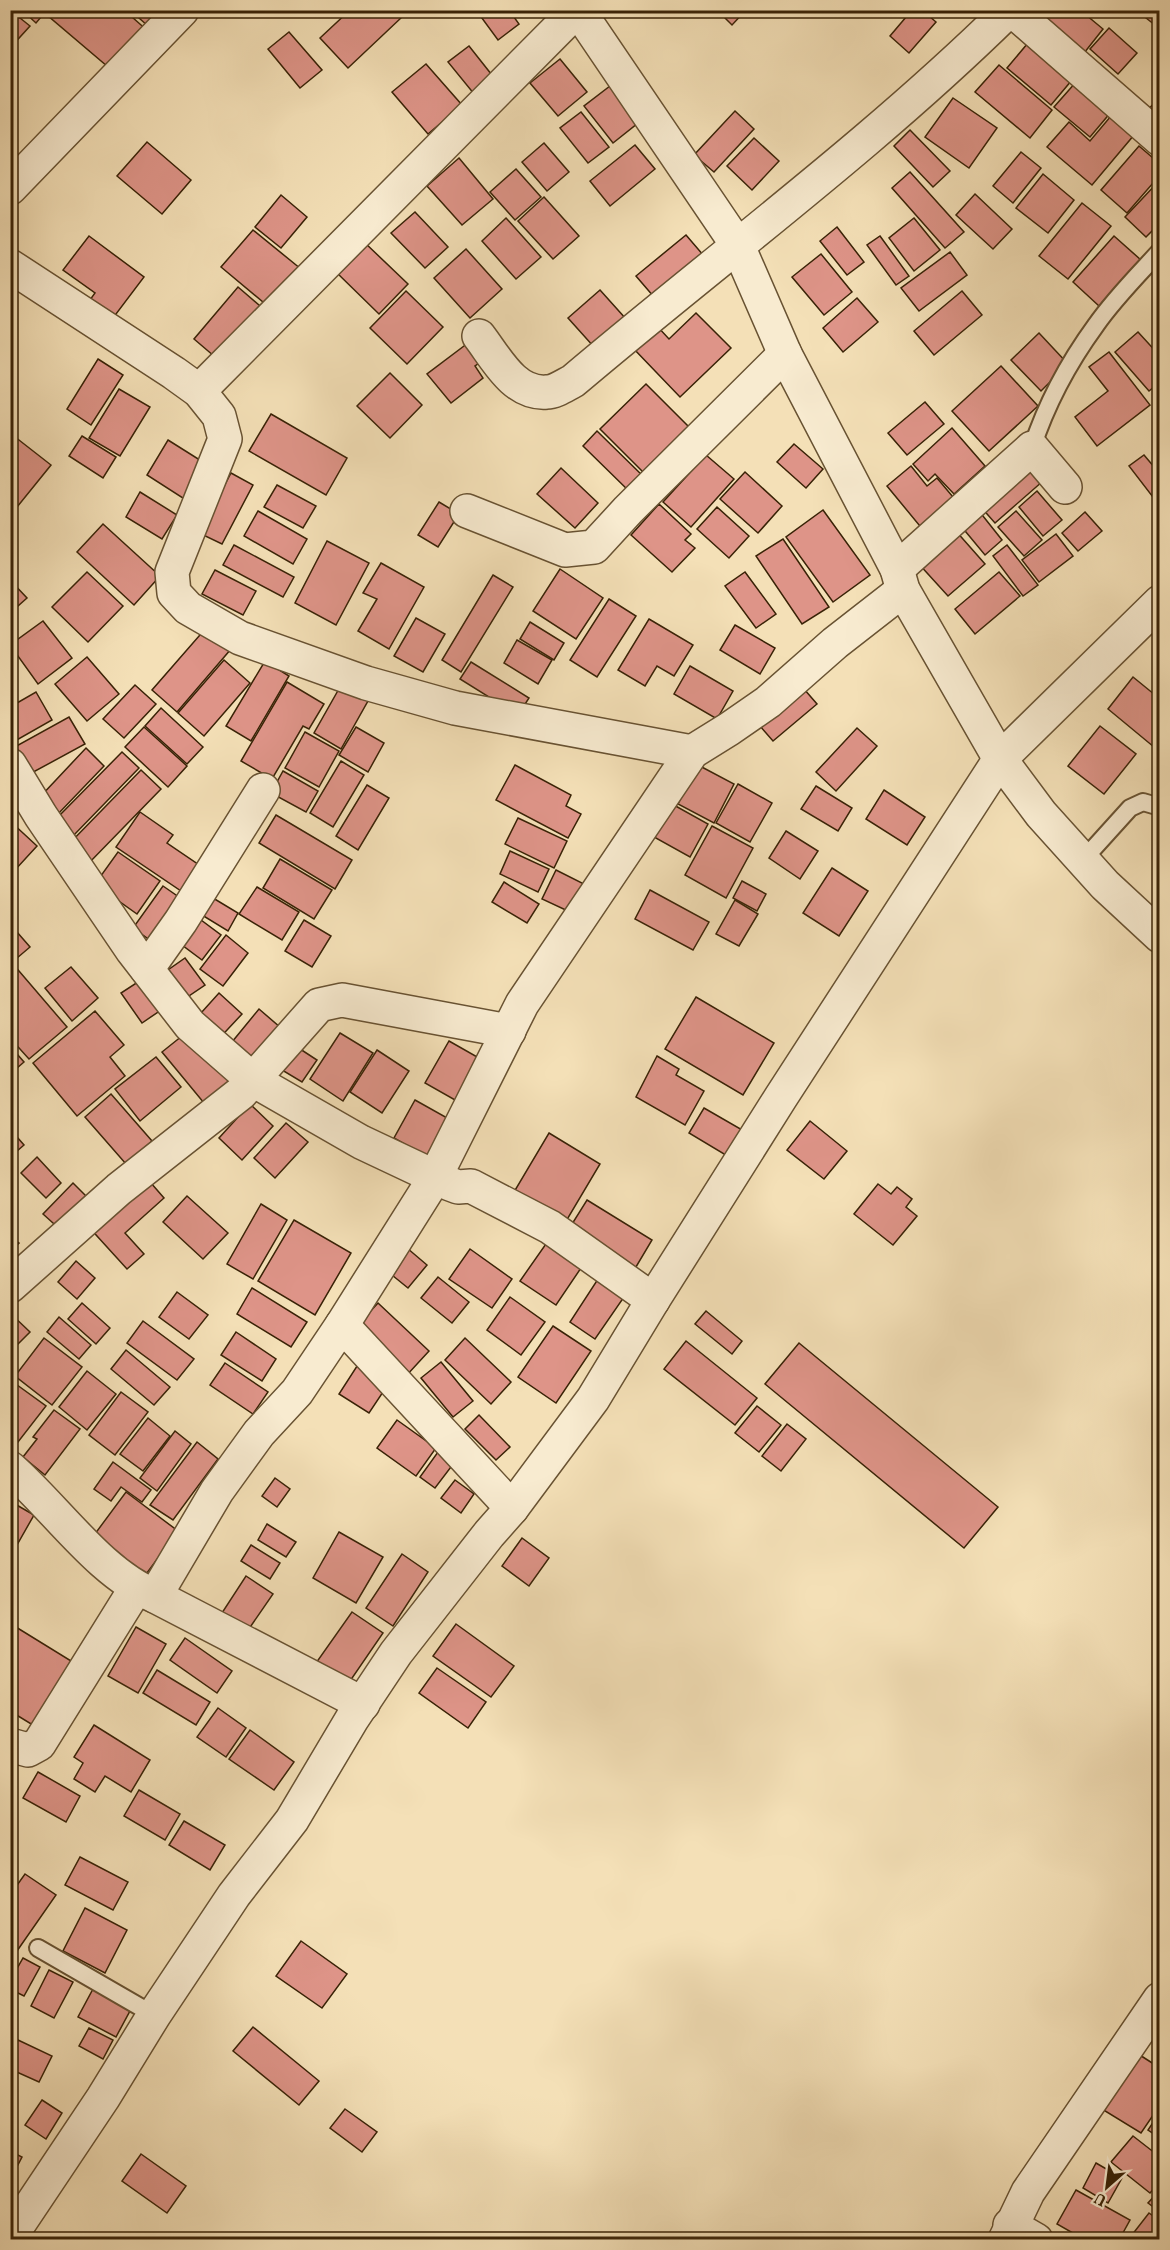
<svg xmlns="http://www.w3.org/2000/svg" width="1170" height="2250" viewBox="0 0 1170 2250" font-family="Vollkorn,serif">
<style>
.building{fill:#de9488;stroke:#392206;stroke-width:1.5}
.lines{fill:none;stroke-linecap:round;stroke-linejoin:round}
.lane-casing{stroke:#685232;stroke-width:20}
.street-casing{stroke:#685232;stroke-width:36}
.lane{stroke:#f8ebd0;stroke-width:16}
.street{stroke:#f8ebd0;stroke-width:33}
</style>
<rect width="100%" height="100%" fill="#f4e0b7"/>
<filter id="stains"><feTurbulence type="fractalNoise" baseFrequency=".00333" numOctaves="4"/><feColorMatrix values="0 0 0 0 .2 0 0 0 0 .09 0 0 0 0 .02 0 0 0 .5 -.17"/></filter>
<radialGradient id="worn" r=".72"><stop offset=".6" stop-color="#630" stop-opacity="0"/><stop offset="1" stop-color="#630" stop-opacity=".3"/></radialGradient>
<g class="building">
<path d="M10,10L30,26L10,48Z"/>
<path d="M22,10H47L36,23Z"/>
<path d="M50,10H124L149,32L114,72L47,15Z"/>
<path d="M130,10H177L157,34Z"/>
<path d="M350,10H396L402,17L348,68L320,38Z"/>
<path d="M476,10H509L519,24L498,40Z"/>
<path d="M717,10H746L732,25Z"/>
<path d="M912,10H922L936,22L909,53L890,36Z"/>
<path d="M1051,10H1080L1103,29L1077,62L1036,29Z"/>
<path d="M1136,10H1160V29Z"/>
<path d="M1109,28L1137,53L1118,74L1090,49Z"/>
<path d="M289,32L322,70L300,88L268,49Z"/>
<path d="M1033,37L1077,74L1051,105L1007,68Z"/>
<path d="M469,46L499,84L479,100L448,62Z"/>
<path d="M560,59L587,92L558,116L530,83Z"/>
<path d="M426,64L462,105L428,134L392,92Z"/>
<path d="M999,65L1052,110L1030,138L975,92Z"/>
<path d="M1076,82L1111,112L1090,137L1054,107Z"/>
<path d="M610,86L638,123L613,143L584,106Z"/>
<path d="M1160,97V130L1143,115Z"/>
<path d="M953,98L997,128L969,168L925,137Z"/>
<path d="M735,111L754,129L714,172L694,155Z"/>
<path d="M581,112L609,147L588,163L560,128Z"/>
<path d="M1111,116L1134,135L1092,185L1047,147L1069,122L1090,141Z"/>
<path d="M910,130L950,171L933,187L894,146Z"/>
<path d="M754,138L779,161L752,190L727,166Z"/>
<path d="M147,142L191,180L162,214L117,176Z"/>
<path d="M544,143L569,172L547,191L522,162Z"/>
<path d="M635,145L655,169L610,206L590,181Z"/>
<path d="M1139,146L1160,164V175L1127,213L1101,190Z"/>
<path d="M10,148L21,159L10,170Z"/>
<path d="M1021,152L1041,168L1013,203L993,186Z"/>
<path d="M459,158L493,199L462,225L427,186Z"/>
<path d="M516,169L541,197L515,220L490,192Z"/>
<path d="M910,172L964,232L945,248L892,188Z"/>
<path d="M1043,174L1074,200L1048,233L1016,208Z"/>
<path d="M1158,182L1160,223L1146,237L1125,217Z"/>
<path d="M975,194L1012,229L993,249L956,215Z"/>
<path d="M281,195L307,217L281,248L255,227Z"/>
<path d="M544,197L579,236L553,259L518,221Z"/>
<path d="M1082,203L1111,226L1068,279L1039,256Z"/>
<path d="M415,212L448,247L425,268L391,233Z"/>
<path d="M506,218L541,257L516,279L482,241Z"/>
<path d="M914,218L940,250L914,271L889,238Z"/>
<path d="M837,227L864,262L847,275L820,241Z"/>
<path d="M253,230L301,269L269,307L221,267Z"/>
<path d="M686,235L704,256L654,297L636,276Z"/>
<path d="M89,236L144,277L110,322L87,304L95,293L63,270Z"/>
<path d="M880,236L909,276L896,285L867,245Z"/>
<path d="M1114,236L1141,260L1099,306L1073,282Z"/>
<path d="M363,241L408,284L379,314L335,271Z"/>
<path d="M466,249L502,289L470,318L434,278Z"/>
<path d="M950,252L967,275L919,311L901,288Z"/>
<path d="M821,254L852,292L824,315L792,277Z"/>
<path d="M238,287L266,311L221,362L194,339Z"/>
<path d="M600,290L626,319L594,347L568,318Z"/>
<path d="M406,291L443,327L407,364L370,328Z"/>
<path d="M962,291L982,315L934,355L914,331Z"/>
<path d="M857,298L878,322L843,352L823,328Z"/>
<path d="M696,313L731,348L680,397L633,348L657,326L669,339Z"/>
<path d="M1138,332L1160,356V382L1149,391L1115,352Z"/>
<path d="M1039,333L1068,364L1041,391L1011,360Z"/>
<path d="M468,343L482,361L475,366L483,378L451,403L427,374Z"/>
<path d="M1109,352L1150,405L1097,446L1075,417L1108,391L1089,367Z"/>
<path d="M98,359L123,375L91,425L67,409Z"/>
<path d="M1001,366L1038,406L989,451L952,411Z"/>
<path d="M390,373L422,405L390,438L357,406Z"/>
<path d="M646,384L695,433L649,478L600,429Z"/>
<path d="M119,389L150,407L120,456L89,438Z"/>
<path d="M925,402L944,424L907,455L888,433Z"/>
<path d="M271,414L347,458L326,495L249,451Z"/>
<path d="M952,428L985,466L954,494L935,474L928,481L913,464Z"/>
<path d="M597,431L647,480L633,495L583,446Z"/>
<path d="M10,433L51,465L13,512L10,510Z"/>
<path d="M82,436L116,457L103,478L69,456Z"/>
<path d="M168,440L211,467L189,502L147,475Z"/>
<path d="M794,444L823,469L806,488L777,462Z"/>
<path d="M706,455L734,479L691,527L663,502Z"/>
<path d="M1144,455L1160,474L1159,505L1129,466Z"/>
<path d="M1029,465L1043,481L995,523L980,506Z"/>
<path d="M911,466L927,486L937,478L958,503L924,531L887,486Z"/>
<path d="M561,468L598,503L575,528L537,494Z"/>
<path d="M745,472L782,506L758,533L720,499Z"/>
<path d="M231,473L253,485L222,544L199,533Z"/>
<path d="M277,485L316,506L303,528L264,507Z"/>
<path d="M1037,491L1062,520L1043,536L1019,507Z"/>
<path d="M140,492L177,515L162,539L126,517Z"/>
<path d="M439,502L459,514L438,547L418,535Z"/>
<path d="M659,504L691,534L685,540L695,548L672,572L631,535Z"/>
<path d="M717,507L749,536L729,558L697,529Z"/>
<path d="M823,510L870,575L833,602L786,537Z"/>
<path d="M258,511L307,539L293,564L244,536Z"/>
<path d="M979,511L1002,540L985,555L961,526Z"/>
<path d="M1016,511L1042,540L1024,556L998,527Z"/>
<path d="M1085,512L1102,531L1078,551L1062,533Z"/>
<path d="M103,524L160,576L134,605L77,552Z"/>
<path d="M955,530L985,564L948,596L918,563Z"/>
<path d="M1056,534L1073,556L1039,582L1022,560Z"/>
<path d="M783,539L829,607L802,624L756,556Z"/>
<path d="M327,541L369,563L336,625L295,603Z"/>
<path d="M234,545L294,577L283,597L223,565Z"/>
<path d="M1007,545L1038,585L1023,596L993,556Z"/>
<path d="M381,563L424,587L389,649L358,631L377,599L363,593Z"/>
<path d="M560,569L603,598L576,639L533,611Z"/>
<path d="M215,570L256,591L243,615L202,594Z"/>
<path d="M87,572L123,606L88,642L52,607Z"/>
<path d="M745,572L776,614L756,628L725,586Z"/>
<path d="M999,572L1020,596L975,634L955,609Z"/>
<path d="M493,575L513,587L461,672L442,660Z"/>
<path d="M10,580L27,598L10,613Z"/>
<path d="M609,599L636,616L597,677L570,660Z"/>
<path d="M416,618L445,634L423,672L394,656Z"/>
<path d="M649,619L693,645L674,676L657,666L645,686L618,670Z"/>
<path d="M43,621L72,658L38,684L10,645Z"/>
<path d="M530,622L564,643L554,660L520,639Z"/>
<path d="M735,625L775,648L760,674L720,650Z"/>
<path d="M206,628L231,649L177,712L152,690Z"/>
<path d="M517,640L552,660L538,684L504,663Z"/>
<path d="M87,657L119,694L87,721L55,684Z"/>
<path d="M224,660L250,683L204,736L178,713Z"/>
<path d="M265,661L289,676L251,741L226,726Z"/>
<path d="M471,662L529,698L518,715L460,679Z"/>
<path d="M690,666L733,691L717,719L674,694Z"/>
<path d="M1133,677L1160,699V752L1108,709Z"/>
<path d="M287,682L324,704L309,729L303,726L272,779L241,761Z"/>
<path d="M135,685L156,704L124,738L103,719Z"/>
<path d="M340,687L373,692L341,749L314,733Z"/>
<path d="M804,689L817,704L773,741L760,726Z"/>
<path d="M36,692L52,720L15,741L10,733V707Z"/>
<path d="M161,708L203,747L187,764L145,726Z"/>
<path d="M69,717L85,744L26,776L11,749Z"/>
<path d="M1100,726L1136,754L1104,794L1068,766Z"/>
<path d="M144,727L187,766L168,787L125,747Z"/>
<path d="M356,727L384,743L368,772L339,755Z"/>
<path d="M857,728L877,746L836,791L816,772Z"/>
<path d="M305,732L339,751L319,787L285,768Z"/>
<path d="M86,748L104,766L58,814L40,797Z"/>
<path d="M122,752L139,768L73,836L56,819Z"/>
<path d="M341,761L364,775L333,827L310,813Z"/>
<path d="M515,765L571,795L566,806L581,814L568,838L496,800Z"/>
<path d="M698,765L734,784L714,823L678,804Z"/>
<path d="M141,770L161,789L87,865L67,846Z"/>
<path d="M283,771L318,791L306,812L271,793Z"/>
<path d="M738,784L772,803L750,842L716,823Z"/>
<path d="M367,785L389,798L358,850L336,836Z"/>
<path d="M816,786L852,808L838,831L801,809Z"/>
<path d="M884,790L925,817L907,845L866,819Z"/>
<path d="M663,799L708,824L690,857L645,832Z"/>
<path d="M140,812L173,835L167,843L205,869L187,895L116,847Z"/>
<path d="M276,815L352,860L335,889L259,843Z"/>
<path d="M518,818L567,841L554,868L505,844Z"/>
<path d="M10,821L37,846L15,870L10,865Z"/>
<path d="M712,826L753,848L726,898L685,875Z"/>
<path d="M786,831L818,851L800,879L769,858Z"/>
<path d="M510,851L549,869L538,892L500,874Z"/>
<path d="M118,852L160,881L137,914L95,884Z"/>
<path d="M280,859L332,890L314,919L263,888Z"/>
<path d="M832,868L868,891L839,936L803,913Z"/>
<path d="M556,870L584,884L570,912L542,899Z"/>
<path d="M742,881L766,894L757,911L733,898Z"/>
<path d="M504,882L539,904L527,923L492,902Z"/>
<path d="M163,886L186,902L157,945L133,928Z"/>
<path d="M257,887L299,912L282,940L239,914Z"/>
<path d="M650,890L709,922L693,950L635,919Z"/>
<path d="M208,895L238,913L228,931L197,912Z"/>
<path d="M735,900L758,914L739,946L716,934Z"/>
<path d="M193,914L221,935L202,960L174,939Z"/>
<path d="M304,920L331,936L312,967L285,951Z"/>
<path d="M10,924L30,947L10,964Z"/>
<path d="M226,935L248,953L223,986L200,969Z"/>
<path d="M185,958L205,985L177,1004L158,977Z"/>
<path d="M13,964L67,1027L29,1059L10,1038V966Z"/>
<path d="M71,967L98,998L72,1021L45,988Z"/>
<path d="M144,978L164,1008L142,1023L121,993Z"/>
<path d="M219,993L242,1014L214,1044L192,1023Z"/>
<path d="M696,997L774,1043L743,1095L665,1049Z"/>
<path d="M259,1009L288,1034L252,1077L223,1053Z"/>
<path d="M95,1011L124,1045L110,1057L125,1076L77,1116L33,1063Z"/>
<path d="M187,1032L230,1082L204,1103L162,1052Z"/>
<path d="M340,1033L373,1053L343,1101L310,1079Z"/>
<path d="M449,1041L479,1058L455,1100L425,1083Z"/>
<path d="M10,1046L24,1062L10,1074Z"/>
<path d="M297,1047L317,1060L302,1082L282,1070Z"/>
<path d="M377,1050L409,1071L382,1113L350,1092Z"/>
<path d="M657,1056L679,1069L676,1075L704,1091L685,1125L636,1097Z"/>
<path d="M156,1057L181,1087L140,1121L115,1089Z"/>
<path d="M111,1094L152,1141L126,1164L85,1117Z"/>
<path d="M415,1100L449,1119L427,1157L394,1138Z"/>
<path d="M250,1104L273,1126L242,1160L219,1138Z"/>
<path d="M704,1108L744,1131L729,1157L689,1133Z"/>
<path d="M810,1121L847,1151L824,1179L787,1150Z"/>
<path d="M286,1123L308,1142L275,1178L254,1158Z"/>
<path d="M10,1129L24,1145L10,1157Z"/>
<path d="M549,1133L600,1164L562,1228L511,1197Z"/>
<path d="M37,1157L61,1183L46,1198L21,1173Z"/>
<path d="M144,1175L164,1198L125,1233L144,1254L127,1269L87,1225Z"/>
<path d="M73,1183L91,1201L63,1232L43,1214Z"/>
<path d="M878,1184L891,1194L897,1187L912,1199L906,1207L917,1216L893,1245L854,1214Z"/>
<path d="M187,1196L228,1233L203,1259L163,1222Z"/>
<path d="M587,1200L652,1240L633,1272L567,1232Z"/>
<path d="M261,1204L287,1220L253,1279L227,1264Z"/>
<path d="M294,1220L351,1253L315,1315L258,1281Z"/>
<path d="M10,1236L19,1243L10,1252Z"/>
<path d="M548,1241L583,1265L556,1305L520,1281Z"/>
<path d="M407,1248L427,1265L408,1288L387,1271Z"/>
<path d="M470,1249L512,1279L492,1308L449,1279Z"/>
<path d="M76,1261L95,1278L77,1299L58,1282Z"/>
<path d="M438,1277L469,1302L452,1323L421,1298Z"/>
<path d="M598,1279L624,1297L595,1339L570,1322Z"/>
<path d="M252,1288L307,1322L291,1347L237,1314Z"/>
<path d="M177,1292L208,1315L189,1339L159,1317Z"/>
<path d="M510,1297L545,1322L521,1355L487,1330Z"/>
<path d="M82,1303L110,1328L96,1344L68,1319Z"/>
<path d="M378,1303L429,1351L406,1376L355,1328Z"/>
<path d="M706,1311L742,1341L732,1354L695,1324Z"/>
<path d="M10,1313L30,1332L10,1352Z"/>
<path d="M59,1317L91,1345L79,1359L47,1332Z"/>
<path d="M143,1321L194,1359L177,1380L127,1343Z"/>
<path d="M553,1326L591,1351L556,1403L518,1377Z"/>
<path d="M236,1332L276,1359L262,1381L221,1355Z"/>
<path d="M44,1338L82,1367L52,1405L15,1376Z"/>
<path d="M465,1338L511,1382L491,1404L445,1360Z"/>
<path d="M686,1341L757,1398L735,1425L664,1369Z"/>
<path d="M799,1343L998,1507L964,1548L765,1384Z"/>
<path d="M126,1350L170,1387L154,1405L111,1369Z"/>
<path d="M441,1362L473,1401L453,1417L421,1378Z"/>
<path d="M225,1363L268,1392L253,1414L210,1385Z"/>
<path d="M359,1363L389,1383L369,1413L339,1394Z"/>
<path d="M87,1371L116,1394L87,1430L59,1407Z"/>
<path d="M13,1382L46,1406L18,1442L10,1436V1385Z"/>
<path d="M121,1392L148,1412L115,1455L89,1435Z"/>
<path d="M757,1406L781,1425L759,1452L735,1433Z"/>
<path d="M54,1410L80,1429L45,1475L23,1457L37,1439L33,1437Z"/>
<path d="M479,1415L510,1447L496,1460L465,1429Z"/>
<path d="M148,1418L170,1436L143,1471L120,1454Z"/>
<path d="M397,1420L436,1448L416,1476L377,1448Z"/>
<path d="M787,1424L806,1439L781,1471L762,1456Z"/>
<path d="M175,1431L191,1444L157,1491L140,1478Z"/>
<path d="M197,1442L218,1459L173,1520L150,1505Z"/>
<path d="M438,1452L454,1463L435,1488L420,1477Z"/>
<path d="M113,1462L151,1490L142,1502L121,1487L111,1501L94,1489Z"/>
<path d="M275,1478L290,1489L277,1507L262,1496Z"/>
<path d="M455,1480L474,1494L461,1513L441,1498Z"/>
<path d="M126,1492L178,1531L141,1581L89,1542Z"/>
<path d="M15,1504L34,1515L13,1552L10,1550V1512Z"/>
<path d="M267,1524L296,1542L286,1557L258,1540Z"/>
<path d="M339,1532L383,1557L356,1603L313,1578Z"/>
<path d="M522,1538L549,1558L529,1586L502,1566Z"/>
<path d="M251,1545L280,1563L270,1579L241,1561Z"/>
<path d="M402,1554L428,1572L393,1626L366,1608Z"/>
<path d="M246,1576L273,1594L244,1636L218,1619Z"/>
<path d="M352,1612L383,1633L348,1684L316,1663Z"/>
<path d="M11,1624L76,1664L36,1727L10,1711Z"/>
<path d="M456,1624L514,1666L491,1697L433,1656Z"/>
<path d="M136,1627L166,1644L138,1693L108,1676Z"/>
<path d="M185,1638L232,1671L217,1693L170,1660Z"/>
<path d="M437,1668L486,1702L468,1728L419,1693Z"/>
<path d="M157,1670L210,1702L196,1725L143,1693Z"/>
<path d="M218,1708L246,1728L226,1757L197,1737Z"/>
<path d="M94,1725L150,1760L131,1792L105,1776L95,1792L74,1779L83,1763L74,1757Z"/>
<path d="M250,1730L294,1762L274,1790L229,1759Z"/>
<path d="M38,1772L80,1796L66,1822L23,1798Z"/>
<path d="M139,1790L180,1814L165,1840L124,1816Z"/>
<path d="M184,1821L225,1845L210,1870L169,1845Z"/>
<path d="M80,1857L128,1882L113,1910L65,1885Z"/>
<path d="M25,1874L56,1895L10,1961V1895Z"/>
<path d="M85,1908L127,1930L105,1973L63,1951Z"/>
<path d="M301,1941L347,1974L322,2008L276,1976Z"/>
<path d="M23,1958L40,1967L24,1996L10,1989V1981Z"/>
<path d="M49,1970L73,1982L54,2018L31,2006Z"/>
<path d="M93,1989L131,2009L116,2037L78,2017Z"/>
<path d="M253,2027L319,2081L299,2105L233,2051Z"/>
<path d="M89,2028L113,2040L103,2059L79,2046Z"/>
<path d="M18,2040L52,2056L39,2082L10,2069V2057Z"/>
<path d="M1132,2050L1160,2068V2105L1141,2133L1097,2106Z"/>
<path d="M42,2100L62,2113L46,2139L25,2125Z"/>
<path d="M345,2109L377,2132L362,2152L330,2128Z"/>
<path d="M1160,2112V2138L1148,2130Z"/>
<path d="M1133,2136L1160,2157V2182L1150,2193L1111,2162Z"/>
<path d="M10,2151L22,2157L11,2178L10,2177Z"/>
<path d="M141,2154L186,2186L167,2213L122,2181Z"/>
<path d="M1096,2163L1122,2178L1108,2203L1083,2188Z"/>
<path d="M1076,2190L1130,2220L1119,2240H1085L1057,2224Z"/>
<path d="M1160,2190V2212L1148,2203Z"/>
<path d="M1149,2213L1160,2221V2240H1128Z"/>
</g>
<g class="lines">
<defs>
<g id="lane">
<path d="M1032,448C1046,405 1069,362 1096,325C1114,299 1138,275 1160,251"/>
<path d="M1083,860L1130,808L1143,802L1160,807"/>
<path d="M38,1948L154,2015"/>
</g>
<g id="street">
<path d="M578,10L738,246L785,354L897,569L903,590L1000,759L1041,814L1105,885L1160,936"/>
<path d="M1012,10L1160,139"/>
<path d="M10,188L182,10"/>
<path d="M10,266L174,373L199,391L219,416L225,439L172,572L174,593L188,608L240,638L366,683L455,708L692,752"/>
<path d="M479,336C496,358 514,395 547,392C555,392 565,385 573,381C718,258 873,144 1009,10"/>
<path d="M199,391L577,10"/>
<path d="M467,511L565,550L594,547L628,510L785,354"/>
<path d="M897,569L1032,448L1065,487"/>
<path d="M10,765L41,816L132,950L190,1025L253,1080L361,1142L450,1184L458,1187L471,1186L550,1227L653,1300"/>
<path d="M147,969L181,921L263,790"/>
<path d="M10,1286L119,1189L241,1093L319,1005L342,1000L509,1031"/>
<path d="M342,1325L512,1508"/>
<path d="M10,1468C55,1507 100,1574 155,1596L217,1491L259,1433L297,1392L342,1325L434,1179L522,1004L692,752L729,729L768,702L835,643L903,590"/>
<path d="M155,1596L363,1704"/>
<path d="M10,1745L28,1750L39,1744L136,1588"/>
<path d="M1010,2225L1036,2240"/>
<path d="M10,2237L103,2098L154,2015L234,1895L292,1820L352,1719L396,1653L489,1534L512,1508L593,1399L653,1300L781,1097L1000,759L1160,602"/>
<path d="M1005,2240L1028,2192L1160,1999"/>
</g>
</defs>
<use href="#lane" class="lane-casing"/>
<use href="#street" class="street-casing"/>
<use href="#lane" class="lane"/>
<use href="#street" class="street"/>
</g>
<rect width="1170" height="2250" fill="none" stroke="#f4e0b7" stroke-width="36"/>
<rect x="12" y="12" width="1146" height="2226" fill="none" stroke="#392206" stroke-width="3"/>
<rect x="18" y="18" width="1134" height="2214" fill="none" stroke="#392206" stroke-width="1.5"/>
<g transform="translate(1107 2187) rotate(208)" stroke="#f8ebd0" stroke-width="4.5" paint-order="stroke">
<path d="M0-4.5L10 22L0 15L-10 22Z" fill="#392206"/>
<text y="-9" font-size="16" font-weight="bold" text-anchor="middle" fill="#392206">U</text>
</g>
<rect width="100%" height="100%" filter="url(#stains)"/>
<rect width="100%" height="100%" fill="url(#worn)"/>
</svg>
